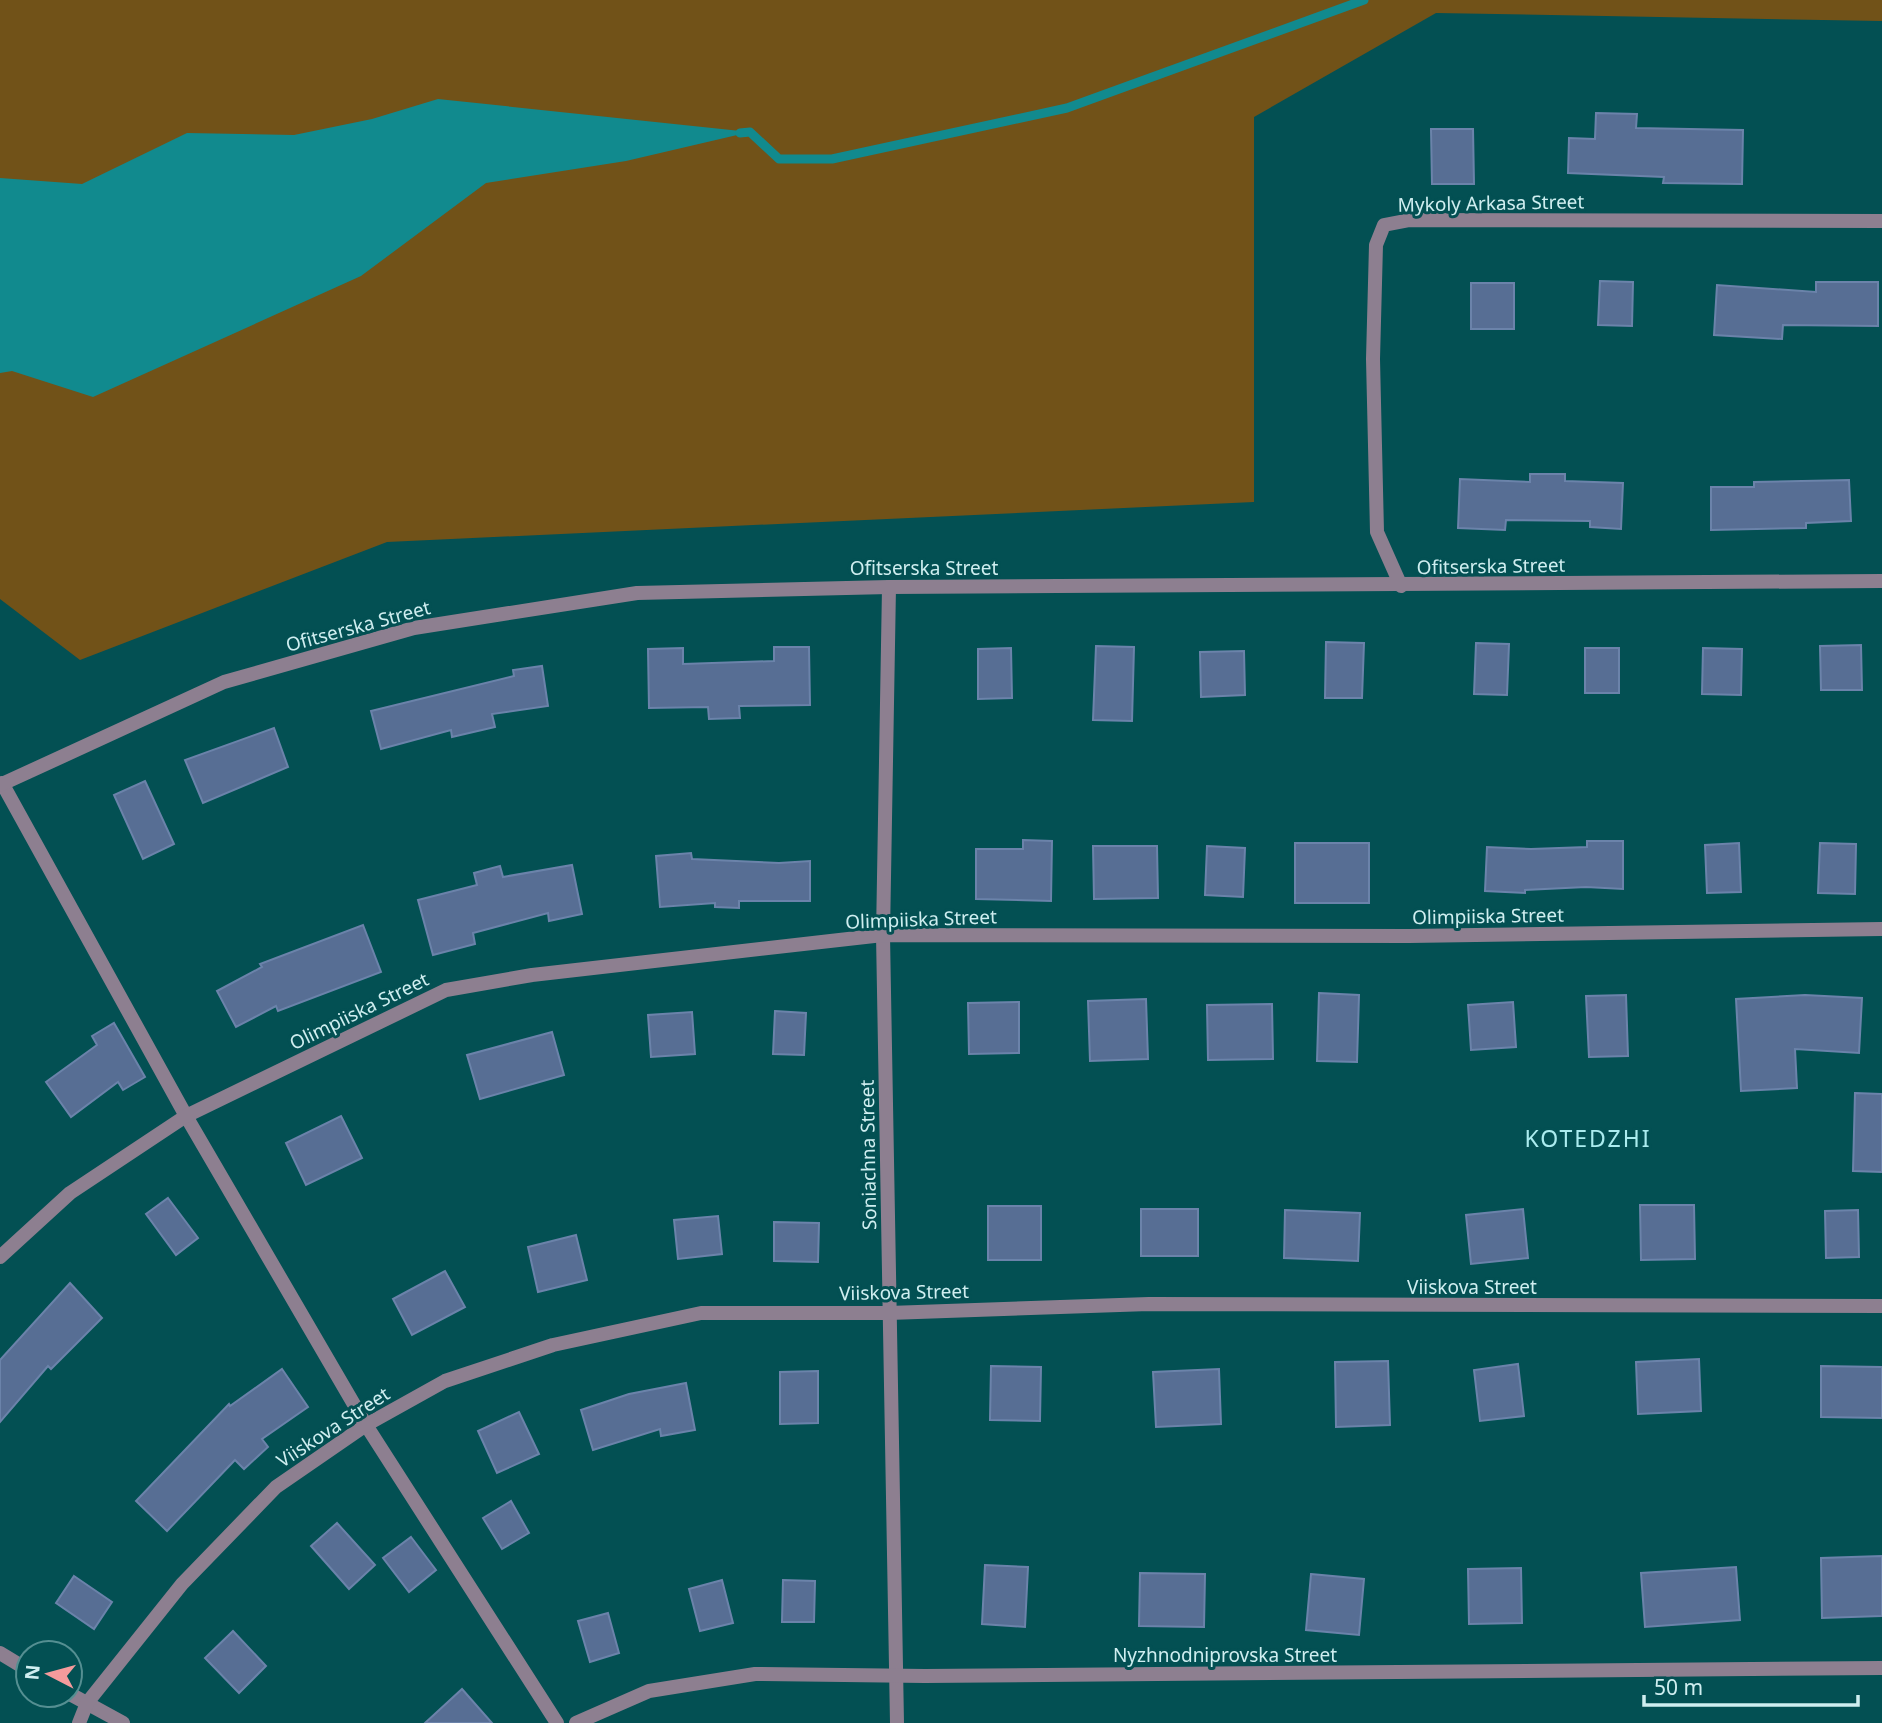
<svg xmlns="http://www.w3.org/2000/svg" width="1882" height="1723" viewBox="0 0 1882 1723" font-family="'Noto Sans',sans-serif">
<style>
.green{fill:#715218}
.water{fill:#118a8e}
.lines{fill:none;stroke-linecap:round;stroke-linejoin:round}
.stream{stroke:#118a8e;stroke-width:9}
.building{fill:#576e94;stroke:#6b83aa;stroke-width:2}
.lane{stroke:#8d7f90;stroke-width:14}
.street{stroke:#8d7f90;stroke-width:14}
.labels{text-anchor:middle;dominant-baseline:central;stroke-width:6;stroke-linejoin:round;paint-order:stroke}
.street-label{font-size:19px;fill:#cfeef0;stroke:#035053}
.quarter-label{font-size:23px;letter-spacing:2px;fill:#abecef;stroke:#035053}
</style>
<rect width="100%" height="100%" fill="#035053"/>
<path class="green" d="M0,0H1882V21L1436,13L1254,117V502L387,542L80,660L0,599Z"/>
<path class="water" d="M438,99L750,132L626,161L486,183L361,276L93,397L12,371L0,373V178L82,184L187,133L294,135L372,119Z"/>
<g class="lines">
<path class="stream" d="M740,133L750,132L779,159H832L1067,108L1364,0"/>
</g>
<g class="building">
<path d="M1596,113L1637,114L1636,128L1743,130L1742,184L1663,183L1664,177L1568,173L1569,138L1595,139Z"/>
<path d="M1431,129H1473L1474,184H1432Z"/>
<path d="M1600,281L1633,282L1632,326L1598,325Z"/>
<path d="M1816,282H1878V326L1783,325L1782,339L1714,335L1717,285L1816,292Z"/>
<rect x="1471" y="283" width="43" height="46"/>
<path d="M1530,474H1565V481L1623,483L1621,529L1590,527V521L1506,520L1505,530L1458,528L1460,479L1530,482Z"/>
<path d="M1849,480L1851,521L1806,523V528L1711,530V487H1754V482Z"/>
<path d="M1326,642L1364,643L1362,698H1325Z"/>
<path d="M1476,643L1509,644L1507,695L1474,694Z"/>
<path d="M1861,645L1862,690H1821L1820,646Z"/>
<path d="M1096,646L1134,647L1132,721L1093,720Z"/>
<path d="M774,647H809L810,705L739,706L740,718L709,719L708,707L649,708L648,649L683,648V664L774,661Z"/>
<path d="M1011,648L1012,698L978,699V649Z"/>
<rect x="1585" y="648" width="34" height="45"/>
<path d="M1703,648L1742,649L1741,695L1702,694Z"/>
<path d="M1244,651L1245,695L1201,697L1200,652Z"/>
<path d="M542,666L548,706L492,714L495,727L452,737L451,730L381,749L371,711L514,676L513,670Z"/>
<path d="M274,728L288,767L203,803L185,760Z"/>
<path d="M145,781L174,844L143,859L114,795Z"/>
<path d="M1023,840L1052,841L1051,901L976,899V849H1023Z"/>
<path d="M1587,841H1623V889L1586,887L1525,890V893L1485,891L1487,847L1531,849L1587,847Z"/>
<rect x="1295" y="843" width="74" height="60"/>
<path d="M1739,843L1741,892L1707,893L1705,845Z"/>
<path d="M1820,843L1856,844L1855,894L1818,893Z"/>
<path d="M1093,846H1157L1158,898L1094,899Z"/>
<path d="M1207,846L1245,848L1243,897L1205,895Z"/>
<path d="M691,853L692,859L779,863L810,861V901H739V908L715,907V903L660,907L656,856Z"/>
<path d="M572,865L582,914L549,921L548,913L473,933L475,944L433,955L418,900L477,885L474,873L500,866L503,877Z"/>
<path d="M363,925L381,972L278,1011L276,1006L236,1027L217,991L262,967L260,964Z"/>
<path d="M1319,993L1359,995L1357,1062L1317,1061Z"/>
<path d="M1626,995L1628,1056L1589,1057L1586,996Z"/>
<path d="M1805,995L1862,998L1859,1053L1795,1049L1797,1088L1741,1091L1736,999Z"/>
<path d="M1146,999L1148,1059L1090,1061L1088,1001Z"/>
<path d="M1019,1002V1053L969,1054L968,1003Z"/>
<path d="M1513,1002L1516,1047L1471,1050L1468,1005Z"/>
<path d="M1272,1004L1273,1059L1208,1060L1207,1005Z"/>
<path d="M775,1011L806,1013L804,1055L773,1054Z"/>
<path d="M692,1012L695,1054L651,1057L648,1015Z"/>
<path d="M114,1023L145,1077L123,1090L118,1082L71,1117L46,1082L97,1045L92,1036Z"/>
<path d="M552,1032L564,1075L480,1099L467,1055Z"/>
<path d="M1855,1093L1882,1094V1172L1853,1171Z"/>
<path d="M341,1116L362,1158L306,1185L286,1143Z"/>
<path d="M168,1198L198,1238L176,1255L146,1214Z"/>
<path d="M1640,1205H1694L1695,1259L1641,1260Z"/>
<rect x="988" y="1206" width="53" height="54"/>
<rect x="1141" y="1209" width="57" height="47"/>
<path d="M1523,1209L1528,1258L1471,1264L1466,1215Z"/>
<path d="M1285,1210L1360,1213L1358,1261L1284,1258Z"/>
<path d="M1858,1210L1859,1257L1826,1258L1825,1211Z"/>
<path d="M718,1216L722,1254L678,1259L674,1220Z"/>
<path d="M774,1222L819,1223L818,1262L774,1261Z"/>
<path d="M576,1235L587,1280L538,1292L528,1247Z"/>
<path d="M445,1271L465,1307L412,1335L393,1299Z"/>
<path d="M70,1283L102,1318L51,1369L48,1366L0,1422V1360Z"/>
<path d="M1699,1359L1701,1411L1638,1414L1636,1362Z"/>
<path d="M1388,1361L1390,1425L1336,1427L1335,1362Z"/>
<path d="M1518,1364L1524,1416L1480,1421L1474,1370Z"/>
<path d="M991,1366L1041,1367L1040,1421L990,1420Z"/>
<path d="M1821,1366L1882,1367V1418L1821,1417Z"/>
<path d="M282,1369L308,1407L262,1439L268,1447L244,1469L235,1460L167,1531L136,1501L229,1404L230,1406Z"/>
<path d="M1219,1369L1221,1424L1156,1427L1153,1372Z"/>
<path d="M818,1371V1423L780,1424V1372Z"/>
<path d="M686,1383L695,1430L661,1436L660,1429L593,1450L581,1410L629,1394Z"/>
<path d="M519,1412L539,1454L497,1473L478,1431Z"/>
<path d="M511,1501L529,1533L502,1549L483,1518Z"/>
<path d="M337,1523L375,1565L349,1589L311,1546Z"/>
<path d="M411,1537L436,1570L409,1592L383,1558Z"/>
<path d="M1882,1556V1616L1822,1618L1821,1558Z"/>
<path d="M985,1565L1028,1567L1025,1627L982,1624Z"/>
<path d="M1736,1567L1740,1620L1645,1627L1641,1573Z"/>
<path d="M1521,1568L1522,1623L1469,1624L1468,1569Z"/>
<path d="M1140,1573L1205,1574L1204,1627L1139,1626Z"/>
<path d="M1311,1574L1364,1579L1359,1635L1306,1630Z"/>
<path d="M74,1576L112,1602L94,1629L56,1603Z"/>
<path d="M722,1580L733,1623L700,1631L689,1589Z"/>
<path d="M783,1580L815,1581L814,1622H782Z"/>
<path d="M608,1613L619,1653L590,1662L578,1621Z"/>
<path d="M233,1631L266,1666L239,1693L205,1658Z"/>
<path d="M462,1689L492,1723H425Z"/>
</g>
<g class="lines">
<g class="lane">
<path d="M2,783L186,1116L366,1425L557,1723"/>
<path d="M0,1653L28,1670"/>
<path d="M70,1694L123,1723"/>
</g>
<g class="street">
<path d="M1401,586L1377,532L1373,359L1376,245L1384,225L1410,220L1882,221"/>
<path d="M889,587L883,935L897,1723"/>
<path d="M0,785L224,682L414,628L637,593L889,587L1882,581"/>
<path d="M0,1257L70,1193L186,1116L446,990L532,975L883,935L1409,936L1882,929"/>
<path d="M79,1723L87,1703L182,1584L276,1487L366,1425L445,1381L553,1345L701,1313H889L1149,1304L1882,1306"/>
<path d="M576,1723L649,1691L755,1674L925,1676L1882,1668"/>
</g>
</g>
<g class="labels">
<g class="street-label">
<text transform="translate(1491 203) rotate(-1)">Mykoly Arkasa Street</text>
<text transform="translate(1491 566) rotate(-1)">Ofitserska Street</text>
<text x="924" y="568">Ofitserska Street</text>
<text transform="translate(358 626) rotate(-15)">Ofitserska Street</text>
<text transform="translate(1488 916) rotate(-1)">Olimpiiska Street</text>
<text transform="translate(921 919) rotate(-2)">Olimpiiska Street</text>
<text transform="translate(359 1011) rotate(-26)">Olimpiiska Street</text>
<text transform="translate(868 1155) rotate(-91)">Soniachna Street</text>
<text x="1472" y="1287">Viiskova Street</text>
<text transform="translate(904 1292) rotate(-1)">Viiskova Street</text>
<text transform="translate(333 1427) rotate(-33)">Viiskova Street</text>
<text x="1225" y="1655">Nyzhnodniprovska Street</text>
</g>
<g class="quarter-label">
<text x="1588" y="1138">KOTEDZHI</text>
</g>
</g>
<g transform="translate(49 1674) rotate(276)"><circle r="33" fill="#035053" stroke="#558f92" stroke-width="2"/>
<path d="M0-5L12 26L0 18L-12 26Z" fill="#f59b9c"/>
<text y="-10" font-size="19" font-weight="bold" text-anchor="middle" fill="#cfeef0">N</text>
</g>
<path d="M1644 1695v10h214v-10" fill="none" stroke="#cfeef0" stroke-width="3.5"/>
<text x="1654" y="1695" font-size="21" fill="#cfeef0" stroke="#035053" stroke-width="5" paint-order="stroke">50 m</text>
</svg>
